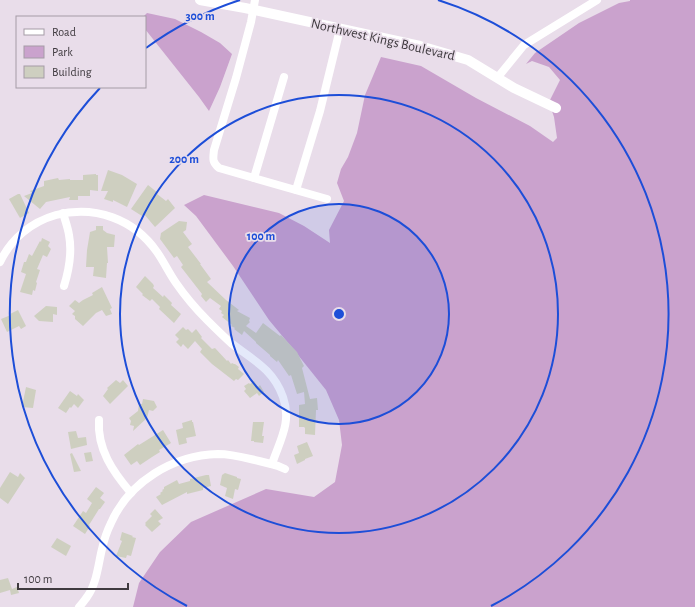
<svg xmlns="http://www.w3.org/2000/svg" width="695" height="607" viewBox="0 0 695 607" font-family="'Alegreya Sans',sans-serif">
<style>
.green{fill:#caa2cd}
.building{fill:#cecfc0}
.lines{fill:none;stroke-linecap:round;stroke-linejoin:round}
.minor{stroke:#fff;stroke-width:8}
.tertiary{stroke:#fff;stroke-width:10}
.ring{fill:none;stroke:#1d4ed8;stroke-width:2}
.labels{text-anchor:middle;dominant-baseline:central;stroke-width:3.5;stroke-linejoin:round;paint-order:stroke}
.street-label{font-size:14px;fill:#3f3a3f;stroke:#e9ddea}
.centre{fill:#1d4ed8;stroke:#e9ddea;stroke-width:2}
.ring-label{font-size:12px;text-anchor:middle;font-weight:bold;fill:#1d4ed8;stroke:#e9ddea;stroke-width:3.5;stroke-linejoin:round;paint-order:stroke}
</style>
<rect width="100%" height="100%" fill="#e9ddea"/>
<g class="green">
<path d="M630,0H695V607H133L139,583L160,552L191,522L266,489L314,497L335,482L342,445L339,420L326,390L294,350L269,320L233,266L196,216L184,205L204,195L279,213L304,226L330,243L329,230L344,201L337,183L341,169L348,157L357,133L365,95L381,57L421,66L476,98L530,126L553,142L557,138L554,117L549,102L560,80L549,67L532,61L526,64L535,53L579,23L619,3L630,1Z"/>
<path d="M147,13L175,19L201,32L220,43L232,54L220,87L209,111L199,97L145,29V17H143Z"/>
</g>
<g class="building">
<path d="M108,170L122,175L137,184L127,207L113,200V202L104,199L108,191H101Z"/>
<path d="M96,174V175H98V191L90,190V196H78V200H69L70,197L46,202L40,209L24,196L32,193L30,191L44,186V181L58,178L59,180L70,179V180H83V175Z"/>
<path d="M148,185L158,193L157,194L166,201L168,199L175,208L155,227L144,214L142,216L131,209Z"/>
<path d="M18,194H20L29,213L20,218L9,199Z"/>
<path d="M179,221L187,222L186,230L183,232L192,244L188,247L201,264H200L211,279L207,282L226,300L239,310L237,311L250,318L249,321L250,322L246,326L256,333L263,323L280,336L281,335L297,352L304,366L302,368L310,399L317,398L318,410H316L315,435L305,434V428L304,427H299V405L305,404L304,392L297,394L291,375L289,376L278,360L277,362L270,356V355L256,343V342L244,331L242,335L234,329L235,328L231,326L232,325L222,317L224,315L221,313L222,311L219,309L221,306L210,298L206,302L201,296L202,294L181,267L183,265L177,256L174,258L160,239L161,233Z"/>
<path d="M96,226H103V230L107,233L115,235L114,247H107L108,263H107L106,278L93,276L94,267H86L87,250L90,232L96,230Z"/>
<path d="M42,238L50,242L48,246L51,249L47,257L43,255L37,269L40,270L36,282L37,283L35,291L33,290L32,295L20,292L26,274L21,272L24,262H26L29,254L32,256L40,241L41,242Z"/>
<path d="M145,276L153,284L154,286L153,288L163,297L164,295L172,303L171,305L181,314L174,323L159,309L160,307L152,299L150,301L142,295L143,294L136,287Z"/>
<path d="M102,287L112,308L110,309L112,314L106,316L102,310L96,313L83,326L75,319V316L72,314L75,311L69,306L75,300L79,303L83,300L93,295L92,293Z"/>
<path d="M46,306L57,307V315L53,314V322L39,321L34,316Z"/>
<path d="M18,310L26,326L21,329L19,326L7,332L1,319L11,315L10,314Z"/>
<path d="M183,327L186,330L188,329L192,333L196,329L202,337L201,338L212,349L215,348L227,361L228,360L231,364L232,363L234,364H235L239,367L238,369L244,374L238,380L236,379L234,381L212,364L200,352L202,349L195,341L188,349L183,344L181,347L176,342L179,339L175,335Z"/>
<path d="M116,380L120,383L123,380L128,386L110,404L103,396L108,389L107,388Z"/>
<path d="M254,381L258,387L260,385L264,392L259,396L257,393L250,398L244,391L246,389L244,386L249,383L250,384Z"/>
<path d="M26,387L36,390L33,408L22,407Z"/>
<path d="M70,391L77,396L78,394L84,400L78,408L74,404L71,408L70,407L66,413L58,408Z"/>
<path d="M143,399L154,401L157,407L153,411L149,410L147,418L133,431L134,426L130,425L131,421L129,418L138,411L139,404H142Z"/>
<path d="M192,420V422H193L196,436L186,438L187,443L179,445L176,430L183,428L182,423Z"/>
<path d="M253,422H264L262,436H264L263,443L254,442V441H251Z"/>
<path d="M163,430L171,443L159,450L160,452L152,457L140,465L137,461L131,465L124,455L138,444L139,445Z"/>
<path d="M76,431L78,438L86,437L87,445L71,449L68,432Z"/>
<path d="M307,442L313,456L305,459V460L297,464L294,455L299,453L297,446Z"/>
<path d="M91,452L93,461L86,462L84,453Z"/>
<path d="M72,453L81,471L74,472L70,454Z"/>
<path d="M10,472L18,477L20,473L25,478L8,504L0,498V488Z"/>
<path d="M225,473L237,477V478L241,479L238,490L235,489L233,499L225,496L227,488L220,485L222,475Z"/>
<path d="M206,475H209L211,486L203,488V490L187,494V492L162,505L156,497L161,494L160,493L163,491L162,490L164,489V487L177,480L179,484L190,481V479Z"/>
<path d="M96,487L104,493L100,498L105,502L100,509H99L89,525L90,526L85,534L73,526L83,511L86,513L92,503L87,499Z"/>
<path d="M155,509L163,518L158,521L161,524L152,532L145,525L146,524L145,523L152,516L150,514Z"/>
<path d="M122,532L133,536L132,537L136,538L131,556L127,555L126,558L116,556L122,541L120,540Z"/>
<path d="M57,538L71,546L66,556L51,547Z"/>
<path d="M8,578L12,589L17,587L19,593L11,595L10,590L0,593V580Z"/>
</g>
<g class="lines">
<g class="minor">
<path d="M255,0L251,22L236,78L214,150C213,159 212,162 219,168L327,199"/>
<path d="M498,77L524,45L597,0"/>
<path d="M254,178L284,77"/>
<path d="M296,190L320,111L340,29"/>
<path d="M63,213C65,220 68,228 69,235C72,251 69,270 64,286"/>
<path d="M0,262C11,239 31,222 56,215C95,205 134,219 157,252C164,262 169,273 176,283C185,296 196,309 207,320C215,328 223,336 231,343C253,360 273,369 283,397C292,422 280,440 272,464"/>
<path d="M99,420C97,449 113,472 131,493"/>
<path d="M79,607C82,604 84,601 87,597C97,583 98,565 102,549C104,540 107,531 111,523C129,482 173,455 218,454C232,454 246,458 259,461C263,462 267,463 271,464C276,465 281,467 285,469"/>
</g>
<path class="tertiary" d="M200,0L245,8L420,46L468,60L514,88L556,108"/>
</g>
<circle cx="339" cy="314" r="110" fill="#1d4ed8" fill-opacity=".12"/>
<g class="ring">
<circle cx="339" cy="314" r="110"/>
<circle cx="339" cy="314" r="219"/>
<path d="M187 606A329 329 0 0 1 100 88M146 48A329 329 0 0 1 240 0M438 0A329 329 0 0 1 491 606"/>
</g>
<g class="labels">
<g class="street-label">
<text transform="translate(383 40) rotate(13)">Northwest Kings Boulevard</text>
</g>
</g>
<circle cx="339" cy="314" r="6" class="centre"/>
<g class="ring-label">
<text x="200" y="20">300 m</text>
<text x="184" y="163">200 m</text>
<text x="261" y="240">100 m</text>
</g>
<rect x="16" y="16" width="130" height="72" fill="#e9ddea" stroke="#a59ca6"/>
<rect x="24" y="29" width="20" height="6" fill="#ffffff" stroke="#a59ca6"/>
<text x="52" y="36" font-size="12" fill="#3f3a3f">Road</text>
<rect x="24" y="46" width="20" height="12" fill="#caa2cd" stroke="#a59ca6"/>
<text x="52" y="56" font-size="12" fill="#3f3a3f">Park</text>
<rect x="24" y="66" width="20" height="12" fill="#cecfc0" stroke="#a59ca6"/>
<text x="52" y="76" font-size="12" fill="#3f3a3f">Building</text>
<path d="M18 583v6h110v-6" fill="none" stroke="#3f3a3f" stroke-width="2"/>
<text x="24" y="583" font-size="12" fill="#3f3a3f" stroke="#e9ddea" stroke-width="3" paint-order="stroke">100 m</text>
</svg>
